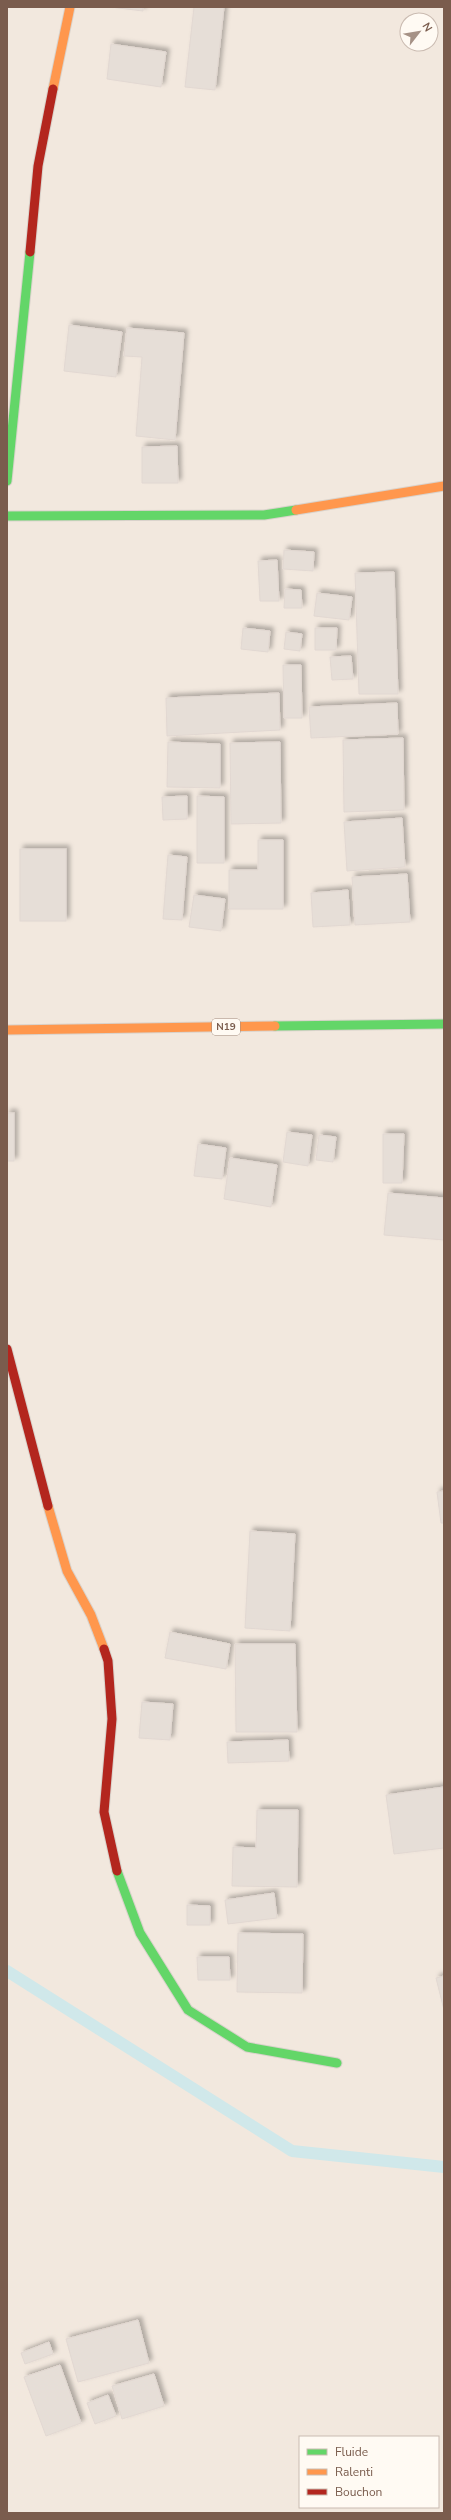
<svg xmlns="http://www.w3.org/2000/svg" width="451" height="2520" viewBox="0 0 451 2520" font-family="'Nunito Sans',sans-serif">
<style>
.residential{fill:#f2e8de;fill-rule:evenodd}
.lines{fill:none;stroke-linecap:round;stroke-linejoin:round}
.stream{stroke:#d0e8ea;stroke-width:12}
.building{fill:#e6ded7;stroke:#e2d8d2;filter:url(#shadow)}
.fast-casing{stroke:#d9d2cb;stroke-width:11}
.slow-casing{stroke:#d9d2cb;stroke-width:11}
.jam-casing{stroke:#d9d2cb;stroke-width:11}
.fast{stroke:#63d668;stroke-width:9}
.slow{stroke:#ff974d;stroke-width:9}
.jam{stroke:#b3261e;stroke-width:9}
.labels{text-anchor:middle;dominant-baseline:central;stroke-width:3.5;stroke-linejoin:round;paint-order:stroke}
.shield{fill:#fffaf3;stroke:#a28b7f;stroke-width:1}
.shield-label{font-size:10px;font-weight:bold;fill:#7a5c4d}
</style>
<defs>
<filter id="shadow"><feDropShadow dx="3.5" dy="-3.5" stdDeviation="2" flood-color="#0004"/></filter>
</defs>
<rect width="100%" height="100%" fill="#f9f5f0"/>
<path class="residential" d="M7,7H444V2513H7ZM407,20H431V44H407ZM300,2437H438V2507H300Z"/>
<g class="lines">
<path class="stream" d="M7,1971L292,2151L444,2167"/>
</g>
<g class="building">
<path d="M110,7H143V11Z"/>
<path d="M194,7H224L215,90L185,87Z"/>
<path d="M111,44L166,52L161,87L107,79Z"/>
<path d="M69,325L122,332L116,377L64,371Z"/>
<path d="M127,328L184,333L175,440L136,436L142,357L124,356Z"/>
<path d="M177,446L178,483H142V447Z"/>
<path d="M284,550L314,552L313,571L283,569Z"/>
<path d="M277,560L279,601H260L258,561Z"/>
<path d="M394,572L398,694H359L355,573Z"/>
<path d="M285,589L301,590L302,608H284Z"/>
<path d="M317,593L352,597L349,620L314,616Z"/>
<path d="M243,628L270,631L268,652L241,649Z"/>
<path d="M315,628H337L336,650H315Z"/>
<path d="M286,632L302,634L300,651L284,649Z"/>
<path d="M351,656L353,679L332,680L330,657Z"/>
<path d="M283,665H301L302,718H284Z"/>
<path d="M279,693L280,730L167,736L166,698Z"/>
<path d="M397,703L398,734L311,738L309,707Z"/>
<path d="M403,738L404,810L344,812L343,740Z"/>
<path d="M168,742L220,744V788L167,787Z"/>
<path d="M280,742L281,823L231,824L230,743Z"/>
<path d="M187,796V819L163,820L162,797Z"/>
<path d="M197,796L224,797V863H197Z"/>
<path d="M402,818L405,867L347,871L344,822Z"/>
<path d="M258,840H283V909H229V870H258Z"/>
<rect x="20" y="849" width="46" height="72"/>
<path d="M168,855L187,857L182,920L163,919Z"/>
<path d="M407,874L410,922L355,925L352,877Z"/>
<path d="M348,890L350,925L313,927L311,893Z"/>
<path d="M194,895L225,899L221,931L189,927Z"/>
<rect x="7" y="1113" width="7" height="48"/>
<path d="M287,1132L312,1135L308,1166L283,1162Z"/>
<path d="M383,1134H404L402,1183H383Z"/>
<path d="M319,1135L336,1137L333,1162L316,1160Z"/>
<path d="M198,1144L226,1148L222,1179L194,1176Z"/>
<path d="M230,1158L277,1165L271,1207L224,1199Z"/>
<path d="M388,1193L444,1198V1240L384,1235Z"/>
<path d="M444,1491V1523H441L437,1492Z"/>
<path d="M250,1531L295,1534L290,1631L245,1628Z"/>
<path d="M170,1632L230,1644L226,1669L165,1658Z"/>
<path d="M235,1644H295L297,1732H236Z"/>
<path d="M142,1702L173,1704L170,1740L139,1738Z"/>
<path d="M288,1740L289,1761L228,1763L227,1742Z"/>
<path d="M444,1787V1848L394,1854L386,1795Z"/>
<path d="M257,1810H298L297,1887L232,1886L233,1847L256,1848Z"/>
<path d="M274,1893L277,1918L228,1924L225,1900Z"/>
<path d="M187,1905L210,1906V1925H187Z"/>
<path d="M238,1933L303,1934L302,1993L237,1992Z"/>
<path d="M197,1957H229L230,1980H198Z"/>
<path d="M444,1976V2010L436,1978Z"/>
<path d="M138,2320L149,2363L78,2382L66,2339Z"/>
<path d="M49,2342L53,2354L25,2364L21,2353Z"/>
<path d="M60,2365L81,2423L46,2436L24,2377Z"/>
<path d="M154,2374L164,2406L122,2419L112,2386Z"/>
<path d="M108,2395L116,2416L95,2424L87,2403Z"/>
</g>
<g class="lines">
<defs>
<g id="fast">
<path d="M7,481L30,252"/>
<path d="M7,516L264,515L296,510"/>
<path d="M275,1026L444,1024"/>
<path d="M117,1871L140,1933L188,2010L247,2047L337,2063"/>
</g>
<g id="slow">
<path d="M53,89L70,7"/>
<path d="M296,510L444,486"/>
<path d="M7,1030L275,1026"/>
<path d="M48,1506L67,1571L91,1615L104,1649"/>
</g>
<g id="jam">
<path d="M30,252L38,166L53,89"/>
<path d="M7,1349L48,1506"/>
<path d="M104,1649L108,1661L112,1719L104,1812L117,1871"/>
</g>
</defs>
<use href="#fast" class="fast-casing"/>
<use href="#slow" class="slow-casing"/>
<use href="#jam" class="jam-casing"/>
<use href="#fast" class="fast"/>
<use href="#slow" class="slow"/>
<use href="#jam" class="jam"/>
</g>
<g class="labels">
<rect class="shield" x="212" y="1019" width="28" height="16" rx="3"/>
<g class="shield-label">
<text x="226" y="1027">N19</text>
</g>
</g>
<rect width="451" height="2520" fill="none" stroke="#7a5c4d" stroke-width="16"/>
<rect x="299" y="2436" width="140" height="72" fill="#fffaf3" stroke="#cabbb1"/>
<rect x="307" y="2449" width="20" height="6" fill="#63d668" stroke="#cabbb1"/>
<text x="335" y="2456" font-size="12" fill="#7a5c4d">Fluide</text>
<rect x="307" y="2469" width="20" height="6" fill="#ff974d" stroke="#cabbb1"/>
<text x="335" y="2476" font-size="12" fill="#7a5c4d">Ralenti</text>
<rect x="307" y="2489" width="20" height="6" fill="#b3261e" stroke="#cabbb1"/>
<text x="335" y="2496" font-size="12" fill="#7a5c4d">Bouchon</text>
<g transform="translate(419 32) rotate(59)"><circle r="19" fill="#fffaf3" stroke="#cabbb1"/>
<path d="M0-3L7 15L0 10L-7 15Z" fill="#a69286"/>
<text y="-6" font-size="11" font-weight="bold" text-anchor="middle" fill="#7a5c4d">N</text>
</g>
</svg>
